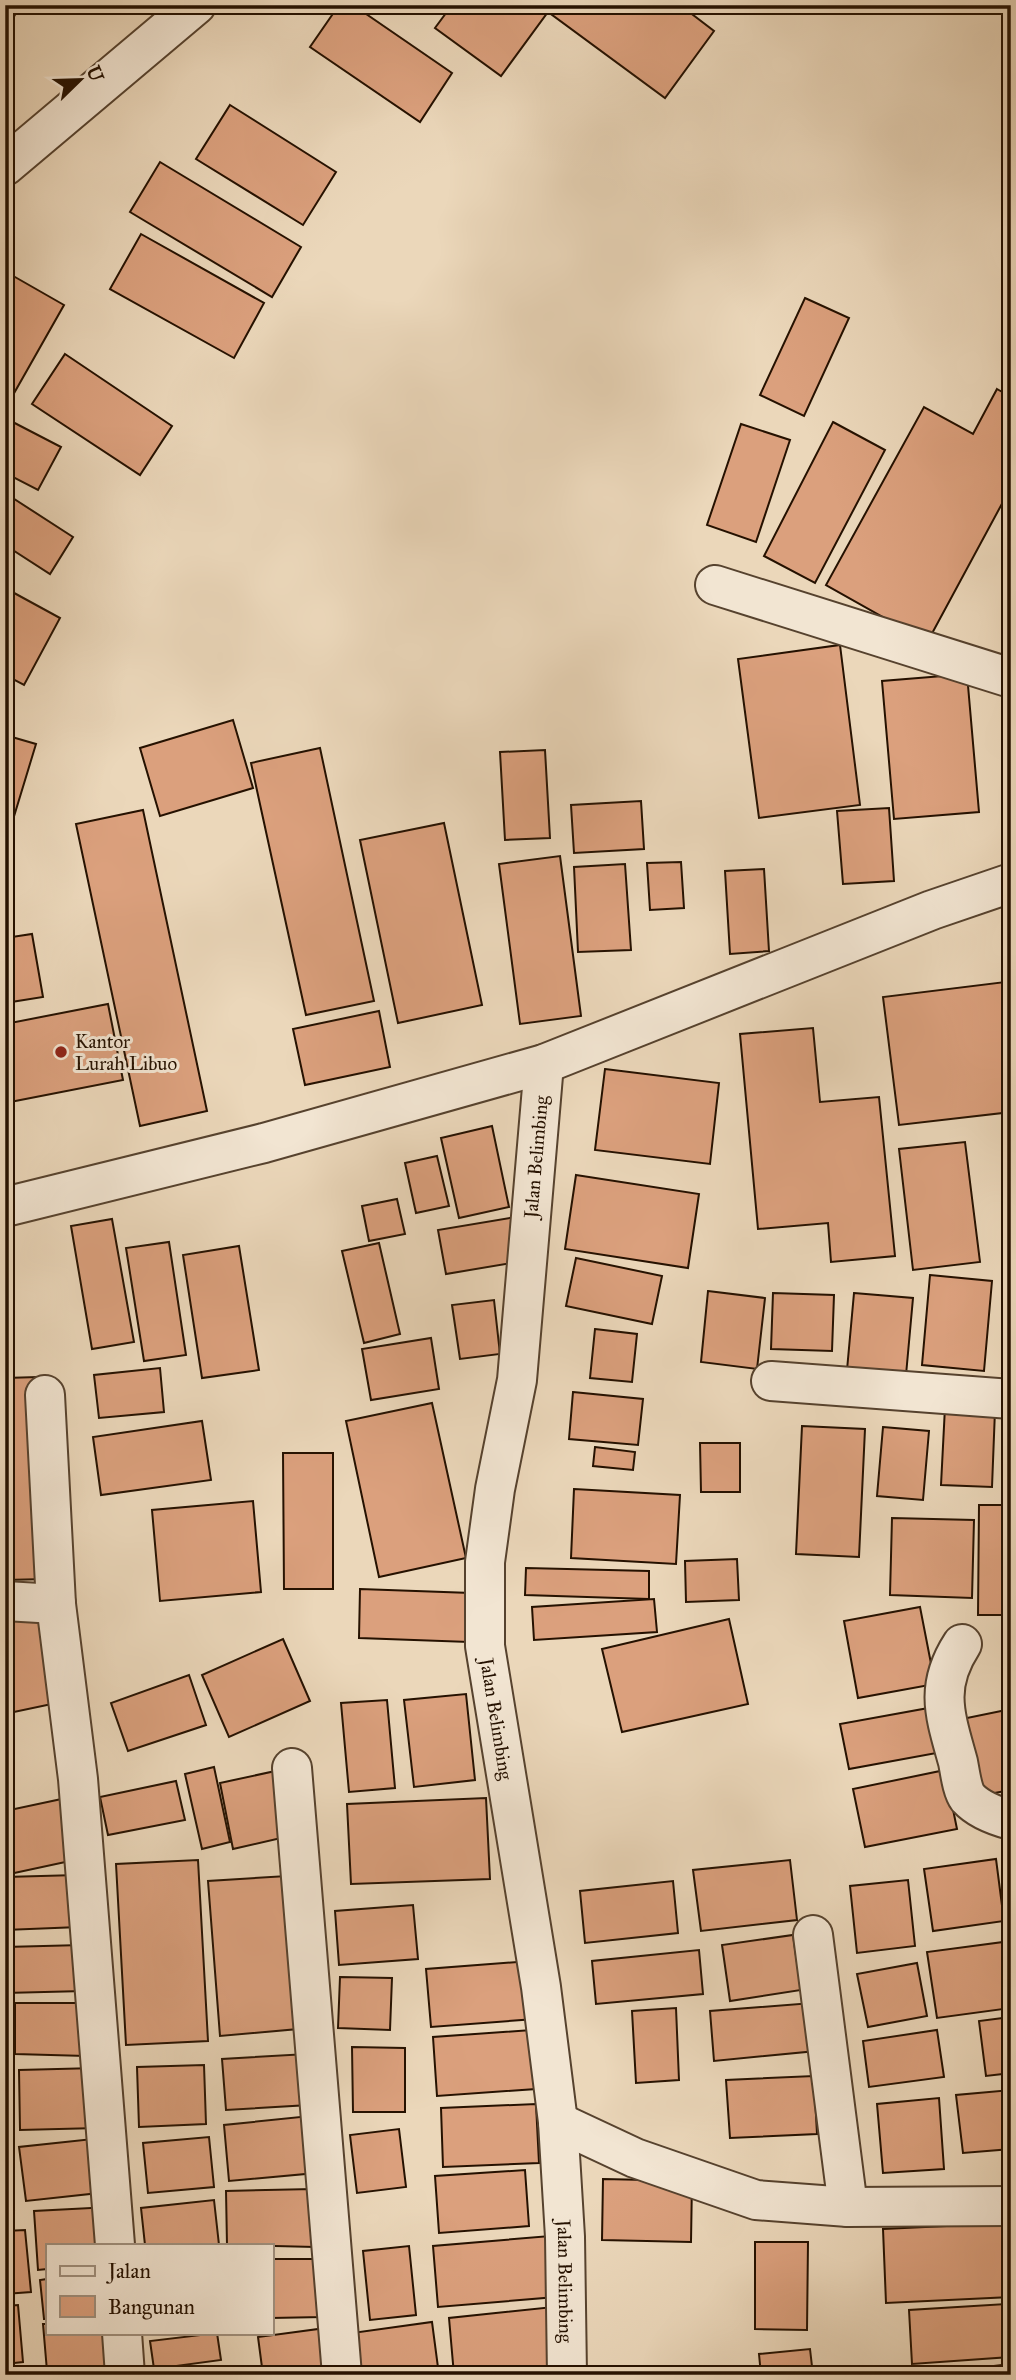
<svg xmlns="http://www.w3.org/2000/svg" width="1016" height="2380" viewBox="0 0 1016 2380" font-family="'IM FELL Great Primer',serif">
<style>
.building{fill:#dba07d;stroke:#251100;stroke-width:2}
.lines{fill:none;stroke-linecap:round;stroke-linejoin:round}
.minor-casing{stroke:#56422e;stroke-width:42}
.minor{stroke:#f2e5d2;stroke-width:38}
.poi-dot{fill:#8f2418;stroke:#f2e5d2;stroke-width:2.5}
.labels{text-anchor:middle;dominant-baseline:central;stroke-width:6;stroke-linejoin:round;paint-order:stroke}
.poi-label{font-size:19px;fill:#251100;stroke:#f2e5d2;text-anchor:start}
.street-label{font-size:19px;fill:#251100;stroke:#f2e5d2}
</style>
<rect width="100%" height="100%" fill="#ebd7ba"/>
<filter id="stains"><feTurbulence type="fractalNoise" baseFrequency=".00286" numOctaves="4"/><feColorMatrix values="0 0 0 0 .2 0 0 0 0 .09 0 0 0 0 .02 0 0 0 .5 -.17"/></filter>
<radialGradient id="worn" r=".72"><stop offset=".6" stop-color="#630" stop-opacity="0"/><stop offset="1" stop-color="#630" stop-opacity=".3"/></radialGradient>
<g class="building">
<path d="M5,5H20L5,34Z"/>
<path d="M339,5H353L452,73L420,122L310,47Z"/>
<path d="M452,5H680L714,31L665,98L548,12L501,76L435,28Z"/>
<path d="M230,105L336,172L303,225L196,159Z"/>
<path d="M160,162L301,247L272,297L130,212Z"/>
<path d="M141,234L264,303L234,358L110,289Z"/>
<path d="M8,273L64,305L13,395L5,390V277Z"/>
<path d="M805,298L849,318L804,416L760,395Z"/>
<path d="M65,354L172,426L140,475L32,404Z"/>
<path d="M997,389L1011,397V487L929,639L906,630L826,585L924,407L973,434Z"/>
<path d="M5,418L61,447L38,490L5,473Z"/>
<path d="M833,422L885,450L815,583L764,556Z"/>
<path d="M741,424L790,440L756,542L707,525Z"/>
<path d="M5,493L73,537L50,574L5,545Z"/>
<path d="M5,588L60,618L24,685L5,675Z"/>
<path d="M840,645L860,805L759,818L738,659Z"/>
<path d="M967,674L979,812L894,819L882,681Z"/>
<path d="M233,720L253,788L160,816L140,748Z"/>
<path d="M5,735L36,744L5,846Z"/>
<path d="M320,748L374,1001L306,1015L251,763Z"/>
<path d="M545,750L550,838L505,840L500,752Z"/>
<path d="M641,801L644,849L574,853L571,805Z"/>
<path d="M889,808L894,881L843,884L837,811Z"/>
<path d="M143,810L207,1111L140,1126L76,824Z"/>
<path d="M444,823L482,1005L398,1023L360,840Z"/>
<path d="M560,856L581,1016L520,1024L499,864Z"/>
<path d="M681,862L684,908L650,910L647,863Z"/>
<path d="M625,864L631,950L578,952L574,867Z"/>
<path d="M764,869L769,951L730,954L725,871Z"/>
<path d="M32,934L43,997L5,1003V938Z"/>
<path d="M1005,982L1011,1026V1112L899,1125L883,997Z"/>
<path d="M108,1004L123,1080L5,1103V1024Z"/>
<path d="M379,1011L390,1067L305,1085L293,1029Z"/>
<path d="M813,1028L820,1102L879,1097L895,1256L831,1262L828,1223L758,1229L740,1034Z"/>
<path d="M605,1069L719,1083L710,1164L595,1150Z"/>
<path d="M492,1126L509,1207L459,1218L441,1138Z"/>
<path d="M965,1142L980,1262L913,1270L899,1149Z"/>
<path d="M437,1156L449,1206L416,1213L405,1163Z"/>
<path d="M576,1175L699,1194L688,1268L565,1249Z"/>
<path d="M397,1199L405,1234L369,1241L362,1206Z"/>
<path d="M516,1217L523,1261L446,1274L438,1230Z"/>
<path d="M112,1219L134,1342L92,1349L71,1226Z"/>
<path d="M169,1242L186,1355L144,1361L126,1248Z"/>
<path d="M1011,1242V1373H1002Z"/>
<path d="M379,1243L400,1334L364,1343L342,1251Z"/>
<path d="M239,1246L259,1370L202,1378L183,1255Z"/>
<path d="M576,1258L662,1276L652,1324L566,1306Z"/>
<path d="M930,1275L992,1281L984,1371L922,1365Z"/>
<path d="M708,1291L765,1298L757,1369L701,1362Z"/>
<path d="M773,1293L834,1295L832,1351L771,1349Z"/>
<path d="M854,1293L913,1298L906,1375L847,1370Z"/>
<path d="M494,1300L500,1354L460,1359L452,1305Z"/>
<path d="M595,1329L637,1334L632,1382L590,1378Z"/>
<path d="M431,1338L439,1389L371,1400L362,1349Z"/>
<path d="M160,1368L164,1412L99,1418L94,1375Z"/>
<path d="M38,1377L46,1579L5,1580V1378Z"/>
<path d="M573,1392L643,1399L638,1445L569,1439Z"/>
<path d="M432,1403L466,1558L379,1577L346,1421Z"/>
<path d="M945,1407L995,1410L992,1487L941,1485Z"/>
<path d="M1010,1415H1011V1487H1008Z"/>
<path d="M202,1421L211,1480L101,1495L93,1437Z"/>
<path d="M802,1426L865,1429L859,1557L796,1554Z"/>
<path d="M883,1427L929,1431L923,1500L877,1496Z"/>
<path d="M700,1443H740V1492H701Z"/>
<path d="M595,1447L635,1452L633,1470L593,1466Z"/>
<path d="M283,1453H333V1589H284Z"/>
<path d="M574,1489L680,1495L676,1564L571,1558Z"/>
<path d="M253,1501L261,1592L160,1601L152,1510Z"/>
<path d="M979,1505H1011V1615H978Z"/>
<path d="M892,1518L974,1520L972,1598L890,1595Z"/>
<path d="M737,1559L739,1600L686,1602L685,1561Z"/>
<path d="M526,1568L649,1571V1599L525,1595Z"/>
<path d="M360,1589L471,1593L469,1642L359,1638Z"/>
<path d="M654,1599L657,1632L534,1640L532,1607Z"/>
<path d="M920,1607L935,1684L858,1698L844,1621Z"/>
<path d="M47,1614L66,1701L9,1713L12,1726L5,1728V1623Z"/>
<path d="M729,1619L748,1704L622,1732L602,1649Z"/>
<path d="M283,1639L310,1701L229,1737L202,1675Z"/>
<path d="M189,1675L206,1725L128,1751L111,1703Z"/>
<path d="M466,1694L475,1780L414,1787L404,1700Z"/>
<path d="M387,1700L395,1788L349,1792L341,1703Z"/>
<path d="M934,1707L942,1752L849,1769L840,1724Z"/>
<path d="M1011,1709V1790L978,1796L962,1719Z"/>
<path d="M214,1767L230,1842L202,1849L185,1774Z"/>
<path d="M280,1770L294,1835L233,1849L220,1783Z"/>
<path d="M945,1770L957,1829L865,1847L853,1789Z"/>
<path d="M176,1781L185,1820L108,1835L100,1797Z"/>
<path d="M71,1797L84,1858L5,1875V1811Z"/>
<path d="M486,1798L490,1879L351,1884L347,1804Z"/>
<path d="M996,1859L1004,1921L933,1931L924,1869Z"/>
<path d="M198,1860L208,2041L126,2045L116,1864Z"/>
<path d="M790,1860L797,1920L701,1931L693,1870Z"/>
<path d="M77,1875L79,1927L5,1930V1877Z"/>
<path d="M287,1876L298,2029L220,2036L208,1881Z"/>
<path d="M908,1880L915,1946L857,1953L850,1886Z"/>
<path d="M673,1881L678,1933L585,1943L580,1891Z"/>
<path d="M413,1905L418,1959L339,1965L335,1911Z"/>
<path d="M793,1935L801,1990L730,2001L722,1945Z"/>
<path d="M1011,1941V2008L937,2018L927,1952Z"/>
<path d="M82,1945L84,1991L5,1993V1947Z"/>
<path d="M699,1950L703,1994L596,2004L592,1961Z"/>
<path d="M530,1961L535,2019L431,2027L426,1969Z"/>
<path d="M917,1963L927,2016L868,2027L857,1974Z"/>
<path d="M340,1977L392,1978L390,2030L338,2028Z"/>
<path d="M15,2003H87L86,2056L15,2054Z"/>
<path d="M812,2003L816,2051L714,2061L710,2011Z"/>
<path d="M676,2008L679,2080L636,2083L632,2011Z"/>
<path d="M1011,2017V2073L986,2076L979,2021Z"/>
<path d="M545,2029L550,2088L437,2096L433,2037Z"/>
<path d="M937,2030L944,2077L869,2087L863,2041Z"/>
<path d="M352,2047L405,2048V2112H353Z"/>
<path d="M307,2054L309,2105L226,2110L222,2059Z"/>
<path d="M204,2065L206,2124L139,2127L137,2067Z"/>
<path d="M96,2068L98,2128L20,2130L19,2070Z"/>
<path d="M814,2076L817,2134L730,2138L726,2080Z"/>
<path d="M1011,2090V2149L963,2153L956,2095Z"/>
<path d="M939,2098L944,2169L883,2173L877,2104Z"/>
<path d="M536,2104L539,2163L443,2167L441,2108Z"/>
<path d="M310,2116L316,2173L229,2181L224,2125Z"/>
<path d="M399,2129L406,2187L357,2193L350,2135Z"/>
<path d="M209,2137L214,2187L148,2193L143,2143Z"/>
<path d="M102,2138L108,2192L26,2201L19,2147Z"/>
<path d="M5,2163H10L14,2210L5,2211Z"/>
<path d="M525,2170L529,2226L439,2233L435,2176Z"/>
<path d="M603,2179L692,2181L691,2242L602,2240Z"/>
<path d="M313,2189L315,2247L227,2245L226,2191Z"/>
<path d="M214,2200L219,2245H145L141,2208Z"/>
<path d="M110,2207L113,2245H47V2269L38,2270L34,2211Z"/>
<path d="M1010,2223L1011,2297L886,2303L883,2229Z"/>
<path d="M25,2230L31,2292L5,2294V2231Z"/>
<path d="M550,2236L556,2297L438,2307L433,2246Z"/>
<path d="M755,2242H808L807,2330L755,2329Z"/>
<path d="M409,2246L416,2315L370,2320L363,2251Z"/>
<path d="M271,2259H322L323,2317L271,2318Z"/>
<path d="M47,2279V2319H44L40,2280Z"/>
<path d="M1006,2304L1010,2357L912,2364L909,2310Z"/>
<path d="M18,2305L23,2362L5,2364V2306Z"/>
<path d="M553,2307L559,2373L454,2375L449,2318Z"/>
<path d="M432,2322L439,2375H357L352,2333Z"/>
<path d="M43,2324H47V2333H115L118,2366L47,2371Z"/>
<path d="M326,2328L331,2375H263L258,2337Z"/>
<path d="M217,2333L221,2360L154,2369L150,2341Z"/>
<path d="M810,2349L813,2375H761L759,2354Z"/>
<path d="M1011,2364V2375H920Z"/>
</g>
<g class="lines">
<defs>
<g id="minor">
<path d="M5,166L196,5"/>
<path d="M715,585L1011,678"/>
<path id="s1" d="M544,1064L517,1380L495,1489L485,1562V1646L541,1987L558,2122L565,2237L567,2375"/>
<path d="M5,1207L264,1143L544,1064L932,910L1011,883"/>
<path d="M771,1381L1011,1399"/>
<path d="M45,1395L56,1604L78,1779L115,2245"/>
<path d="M5,1601L56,1604"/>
<path d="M962,1644C934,1687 945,1715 958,1762C960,1772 962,1790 968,1798C979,1810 996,1816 1011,1820"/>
<path d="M292,1768L342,2375"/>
<path d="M813,1935L848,2207"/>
<path d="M558,2122L635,2158L756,2200L848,2207L1011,2206"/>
<path d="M122,2333L125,2375"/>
</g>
</defs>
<use href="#minor" class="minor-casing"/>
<use href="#minor" class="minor"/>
</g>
<circle class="poi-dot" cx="61" cy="1052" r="7"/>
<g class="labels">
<g class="poi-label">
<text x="75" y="1041">Kantor<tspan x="75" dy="22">Lurah Libuo</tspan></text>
</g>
<g class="street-label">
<text transform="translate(536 1157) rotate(-85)">Jalan Belimbing</text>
<text stroke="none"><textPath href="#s1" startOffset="660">Jalan Belimbing</textPath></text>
<text stroke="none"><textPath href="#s1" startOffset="1227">Jalan Belimbing</textPath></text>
</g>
</g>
<rect width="1016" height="2380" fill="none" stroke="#ebd7ba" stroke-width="28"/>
<rect x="7" y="7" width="1002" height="2366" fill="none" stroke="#251100" stroke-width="3.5"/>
<rect x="14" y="14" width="988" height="2352" fill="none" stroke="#251100" stroke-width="2"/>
<rect x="46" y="2244" width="228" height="91" fill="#f2e5d2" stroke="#a0907e" stroke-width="2"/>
<rect x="60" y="2266" width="35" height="10" fill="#f2e5d2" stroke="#a0907e" stroke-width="2"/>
<text x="108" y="2278" font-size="21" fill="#251100">Jalan</text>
<rect x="60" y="2296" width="35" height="21" fill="#dba07d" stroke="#a0907e" stroke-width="2"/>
<text x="108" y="2314" font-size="21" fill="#251100">Bangunan</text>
<g transform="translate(80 80) rotate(67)" stroke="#f2e5d2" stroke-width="5" paint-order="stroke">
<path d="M0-5L12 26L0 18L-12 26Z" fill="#251100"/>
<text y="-10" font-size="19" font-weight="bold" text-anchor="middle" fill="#251100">U</text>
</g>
<rect width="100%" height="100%" filter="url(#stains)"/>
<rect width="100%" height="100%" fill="url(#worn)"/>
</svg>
